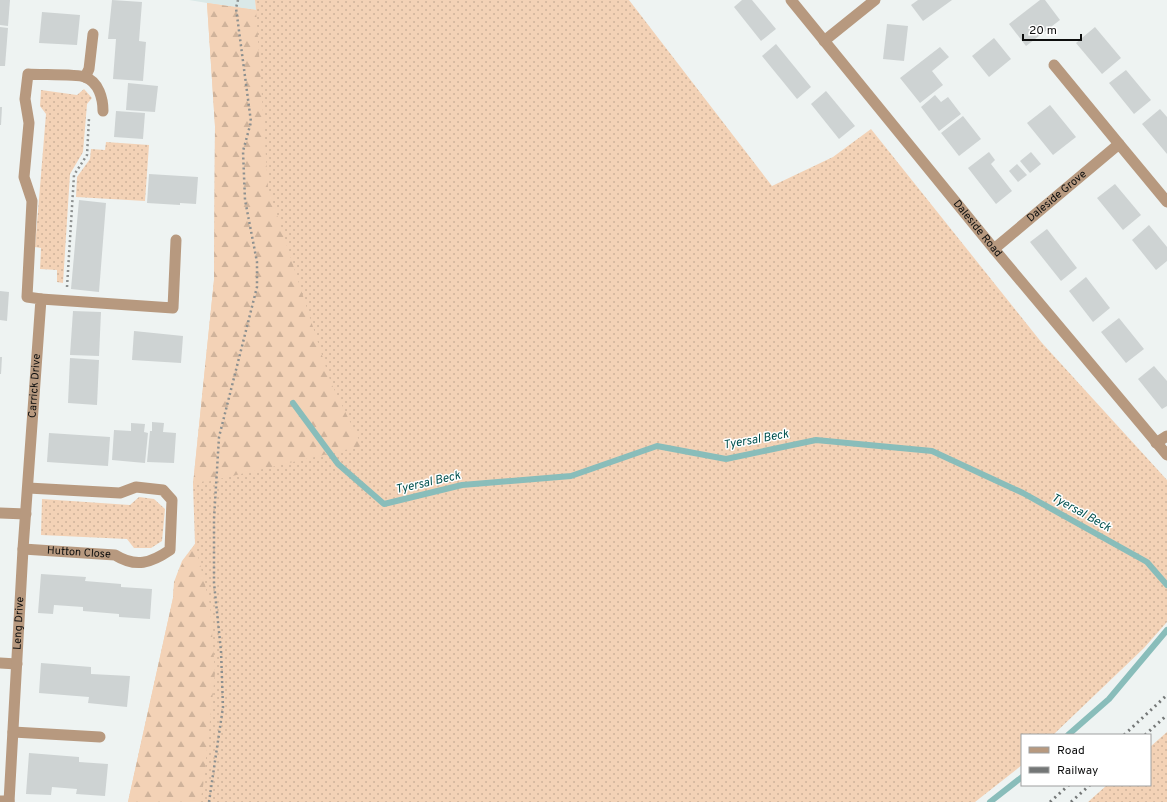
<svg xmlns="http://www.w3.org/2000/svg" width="1167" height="802" viewBox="0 0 1167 802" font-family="Overpass,sans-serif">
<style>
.built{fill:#dae9e8}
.grass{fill:url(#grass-dots)}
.forest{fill:url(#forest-firs)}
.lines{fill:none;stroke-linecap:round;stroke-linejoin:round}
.stream{stroke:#89bdba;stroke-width:6}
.building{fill:#ced3d3}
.path{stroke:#8d908f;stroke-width:2.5;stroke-dasharray:2 3;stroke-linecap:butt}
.service{stroke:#b7997f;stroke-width:11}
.minor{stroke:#b7997f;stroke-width:11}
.rail{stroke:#737676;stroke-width:3;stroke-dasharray:2 4;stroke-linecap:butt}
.labels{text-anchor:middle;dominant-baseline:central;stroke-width:3;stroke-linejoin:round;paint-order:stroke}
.street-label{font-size:11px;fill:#0d0e0e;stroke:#fff}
.water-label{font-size:12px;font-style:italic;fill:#01514f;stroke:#fff}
</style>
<defs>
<pattern id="grass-dots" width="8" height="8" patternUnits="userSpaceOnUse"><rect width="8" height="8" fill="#f3d2b6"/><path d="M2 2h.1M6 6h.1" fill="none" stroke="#cfb39b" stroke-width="1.8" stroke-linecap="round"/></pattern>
<pattern id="forest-firs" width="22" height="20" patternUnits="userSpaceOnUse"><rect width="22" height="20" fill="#f3d2b6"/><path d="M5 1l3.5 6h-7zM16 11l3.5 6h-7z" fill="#cfb39b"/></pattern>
</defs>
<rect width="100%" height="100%" fill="#eef3f2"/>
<path class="built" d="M189,0H255L256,10L207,3Z"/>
<g class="grass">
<path d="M255,0H629L772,186L833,157L871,129L1042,343L1167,480V622L1144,648L1053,735H1022V765L975,802H128L173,598L174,582L182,561L195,544L193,484L214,280L215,126L207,3L256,10Z"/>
<path d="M84,89L92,98L87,104L83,152L70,174L63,283L57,282V270L40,269L41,248L35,247L46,114L40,106L41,90L77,95Z"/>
<path d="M106,142L149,145L145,201L76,197L77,177L90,159L91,149L105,150Z"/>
<path d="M139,497L154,499L165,509L162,541L151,548H134L127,539L41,535L42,499L130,505Z"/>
<path d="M1167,732V802H1088L1107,785H1150V747Z"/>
</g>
<g class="forest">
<path d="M207,3L256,10L268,187L331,383L362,446L193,485L214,280L215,126Z"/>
<path d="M195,544L210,605L215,673L203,787L200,802H128L173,598C174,575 182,563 195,544Z"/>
</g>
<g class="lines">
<g class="stream">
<path d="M293,403L338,464L384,504L462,485L571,476L657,446L726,459L816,440L932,451L1023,493L1147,562L1167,585"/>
<path d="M1068,735L1109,699L1167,630"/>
<path d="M990,802L1022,777"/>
</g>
</g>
<g class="building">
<path d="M0,0H10L8,26L0,25Z"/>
<path d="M112,0L142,2L139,41L146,42L143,81L113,79L116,39H108Z"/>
<path d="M742,0H752L776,29L761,41L734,7Z"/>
<path d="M918,0H952L923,21L911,5Z"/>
<path d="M1040,0H1045L1060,20L1026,46L1009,24Z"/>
<path d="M42,12L80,15L77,45L39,43Z"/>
<path d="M887,24L908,26L904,61L883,59Z"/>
<path d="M0,27L8,28L5,66H0Z"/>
<path d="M1095,27L1121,58L1102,74L1076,43Z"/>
<path d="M994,38L1011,59L989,77L972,56Z"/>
<path d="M776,44L811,87L797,99L762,56Z"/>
<path d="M940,47L949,57L932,71L943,85L920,103L900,78Z"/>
<path d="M1126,70L1151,100L1134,114L1109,83Z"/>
<path d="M128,83L158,86L155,112L126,110Z"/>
<path d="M826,91L855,126L839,139L811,104Z"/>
<path d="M935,95L941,102L948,97L961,114L939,131L921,107Z"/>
<path d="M1050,105L1076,137L1053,155L1027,123Z"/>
<path d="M0,107H2L1,125H0Z"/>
<path d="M1160,109L1167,117V154L1142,124Z"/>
<path d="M116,111L145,113L143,139L114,137Z"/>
<path d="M963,116L981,139L959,156L941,133Z"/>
<path d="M989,152L995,160L991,164L1012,191L996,204L968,168Z"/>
<path d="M1031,152L1041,164L1030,173L1020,161Z"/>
<path d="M1017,164L1027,175L1018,182L1009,171Z"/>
<path d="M149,174L198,177L196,204L180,203V205L147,203Z"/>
<path d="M1115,184L1141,215L1123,230L1097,198Z"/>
<path d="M79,200L106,203L99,292L71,289Z"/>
<path d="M1149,225L1167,247V261L1156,270L1132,240Z"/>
<path d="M1047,229L1077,268L1061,281L1030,242Z"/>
<path d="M1086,277L1110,308L1093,322L1069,291Z"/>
<path d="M0,291L9,292L7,321L0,320Z"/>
<path d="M73,311L101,312L99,356L70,355Z"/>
<path d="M1119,318L1144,349L1126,363L1101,332Z"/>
<path d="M134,331L183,336L181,363L132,360Z"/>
<path d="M0,357H2L1,374H0Z"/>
<path d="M70,358L99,360L97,405L68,403Z"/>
<path d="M1154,366L1167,381V406L1162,409L1138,379Z"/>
<path d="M152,422L164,423L163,432L176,433L174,463L147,462L150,431H152Z"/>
<path d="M131,423L145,424L144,432L148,433L145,463L112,460L114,430L131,431Z"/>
<path d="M49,433L110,437L108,466L47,462Z"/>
<path d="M41,574L86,577L85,581L121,584V587L152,589L150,619L119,617V614L83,611V607L54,605L53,614L38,613Z"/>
<path d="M41,663L91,667V674L130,676L127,707L88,703L89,697L39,693Z"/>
<path d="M29,753L79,757V762L108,764L105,796L76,794L77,789L52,787L51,795L26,794Z"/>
</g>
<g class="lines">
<g class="path">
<path d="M67,287L74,175L87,155L89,118"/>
<path d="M209,802L223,707L221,651L214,583V519L219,437L257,287V262L245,200L243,151L251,122L236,8L238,0"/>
</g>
<g class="service">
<path d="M1156,443L1167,436"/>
<path d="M0,801H9"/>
</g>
<g class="minor">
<path id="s1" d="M791,0L994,249L1167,455"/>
<path d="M824,41L875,0"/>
<path d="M1054,65L1119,144"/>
<path d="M85,77L89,69L93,34"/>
<path id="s2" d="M994,249L1119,144L1167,202"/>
<path d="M41,299L173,308L176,240"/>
<path d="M0,513L26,514"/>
<path id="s3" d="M23,549L115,555C136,568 151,563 170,550L172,500L163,490L136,487L120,493L28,488"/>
<path d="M0,663L17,664"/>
<path d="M13,732L100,737"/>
<path id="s4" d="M9,802L23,549L41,299L27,297L32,201L24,177L29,123L25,99L28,74C39,75 77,74 85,77C99,82 103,99 103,111"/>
</g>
<g class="rail">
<path d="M1124,735L1167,695"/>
<path d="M1145,735L1167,715"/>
<path d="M1050,802L1069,785"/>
<path d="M1071,802L1090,785"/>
</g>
</g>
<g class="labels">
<g class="street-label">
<text stroke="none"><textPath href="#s2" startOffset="82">Daleside Grove</textPath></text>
<text stroke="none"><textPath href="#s1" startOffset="295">Daleside Road</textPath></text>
<text stroke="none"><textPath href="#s4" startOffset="417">Carrick Drive</textPath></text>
<text stroke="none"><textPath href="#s3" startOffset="56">Hutton Close</textPath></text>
<text stroke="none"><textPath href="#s4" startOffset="179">Leng Drive</textPath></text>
</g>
<g class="water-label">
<text transform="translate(756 440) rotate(-10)">Tyersal Beck</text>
<text transform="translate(428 483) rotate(-13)">Tyersal Beck</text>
<text transform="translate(1081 513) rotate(29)">Tyersal Beck</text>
</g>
</g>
<rect x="1021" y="734" width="130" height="52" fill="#ffffff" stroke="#9e9f9f"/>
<rect x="1029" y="747" width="20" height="6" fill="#b7997f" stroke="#9e9f9f"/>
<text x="1057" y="754" font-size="12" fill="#0d0e0e">Road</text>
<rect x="1029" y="767" width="20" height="6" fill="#737676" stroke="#9e9f9f"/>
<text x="1057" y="774" font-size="12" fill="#0d0e0e">Railway</text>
<path d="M1023 34v6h58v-6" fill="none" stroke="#0d0e0e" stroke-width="2"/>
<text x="1029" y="34" font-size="12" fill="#0d0e0e" stroke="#ffffff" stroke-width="3" paint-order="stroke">20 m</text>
</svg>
